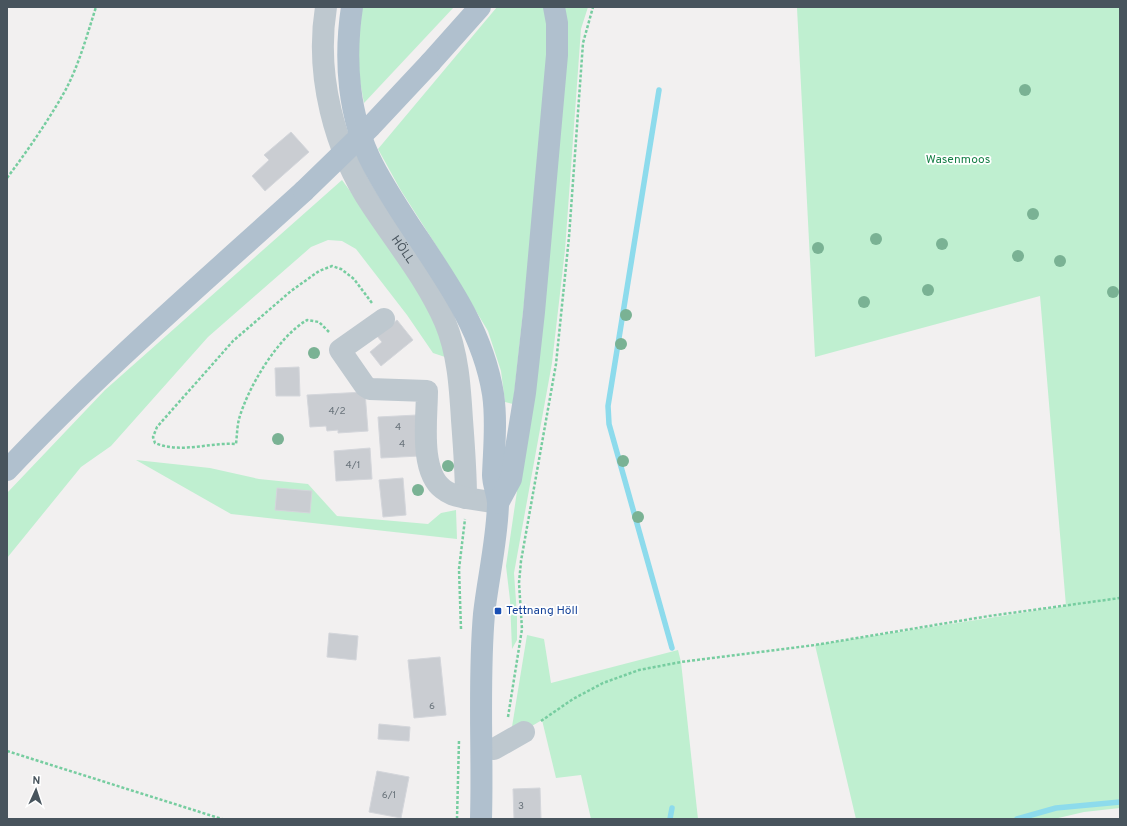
<svg xmlns="http://www.w3.org/2000/svg" width="1127" height="826" viewBox="0 0 1127 826" font-family="Overpass,sans-serif">
<style>
.green{fill:#bfefd0}
.lines{fill:none;stroke-linecap:round;stroke-linejoin:round}
.stream{stroke:#8ddbec;stroke-width:5.5}
.building{fill:#cacdd2;stroke:#d4d6db}
.path{stroke:#77cda0;stroke-width:2.5;stroke-dasharray:3 2;stroke-linecap:butt}
.minor{stroke:#bec8cf;stroke-width:22}
.major{stroke:#b0c0ce;stroke-width:22}
.major-bridge{stroke:#b0c0ce;stroke-width:22}
.tree{fill:#7ab294}
.transit-dot{fill:#1a4fb4;stroke:#fff;stroke-width:1.5}
.labels{text-anchor:middle;dominant-baseline:central;stroke-width:3.5;stroke-linejoin:round;paint-order:stroke}
.number-label{font-size:10px;fill:#68727a}
.park-label{font-size:12px;fill:#188048;stroke:#fff}
.street-label{font-size:12px;fill:#48545d;stroke:#fff}
.transit-label{font-size:12px;fill:#164399;stroke:#fff;text-anchor:start}
</style>
<rect width="100%" height="100%" fill="#f2f0f0"/>
<g class="green">
<path d="M362,7H454L364,103L357,65Z"/>
<path d="M497,7H545L550,34L538,174L513,404L505,402L501,371L488,331L439,250L400,189L378,149Z"/>
<path d="M562,7H588L581,29L565,250L552,363L514,573L517,615V640L512,649L510,600L506,566L522,457Z"/>
<path d="M786,7H1120V808L1084,812L1054,819H856L815,645L1066,606L1040,296L815,357L797,8Z"/>
<path d="M342,180L420,286L451,359L433,353L407,315L356,249L342,241L328,240L311,247L208,337L111,446L81,467L7,558V493L105,390Z"/>
<path d="M136,460L210,468L259,479L308,484L337,516L428,524L441,513L456,510L457,539L231,514Z"/>
<path d="M527,635L544,639L551,683L678,650L681,662L698,819H591L581,775L556,778L542,720L510,739Z"/>
</g>
<g class="lines">
<g class="stream">
<path d="M659,90L608,406L609,424L672,648"/>
<path d="M670,819L672,808"/>
<path d="M1017,819L1056,808L1120,802"/>
</g>
</g>
<g class="building">
<path d="M291,132L309,152L265,191L252,176L269,160L264,155Z"/>
<path d="M397,320L413,340L381,366L370,352L382,342L377,336Z"/>
<path d="M299,367L300,396H276L275,368Z"/>
<path d="M365,392L368,431L338,433V430L327,431L326,426L310,427L307,395Z"/>
<path d="M417,415L419,456L381,458L378,417Z"/>
<path d="M370,448L372,479L336,481L334,451Z"/>
<path d="M403,478L406,515L383,517L379,480Z"/>
<path d="M277,488L312,491L310,513L275,510Z"/>
<path d="M329,633L358,636L356,660L327,657Z"/>
<path d="M440,657L446,715L414,718L408,660Z"/>
<path d="M379,724L410,727L409,741L378,739Z"/>
<path d="M377,771L409,777L401,818L369,812Z"/>
<path d="M540,788L541,819H514L513,789Z"/>
</g>
<g class="lines">
<g class="path">
<path d="M7,178C28,150 48,121 65,91C79,65 87,35 96,7"/>
<path d="M329,332L319,322L307,320C278,337 248,387 239,419C237,427 237,436 236,444C210,442 181,454 155,443L153,437L157,427L233,341L291,291L319,271L332,266L341,269L354,279L372,303"/>
<path d="M461,629L459,569L465,519"/>
<path d="M508,717L522,629L519,583L521,561L556,364L569,237L583,43L593,7"/>
<path d="M541,721L573,699L603,683L639,670L681,662L815,645L989,616L1120,598"/>
<path d="M7,751L222,819"/>
<path d="M457,819L459,740"/>
</g>
<g class="minor">
<path id="s1" d="M326,7C315,75 334,149 372,206C397,244 427,280 445,322C458,353 460,387 462,420C464,446 466,472 466,498L498,503"/>
<path d="M384,319L340,350L365,386L370,389L427,391C427,418 419,471 443,489C450,495 458,496 466,498"/>
<path d="M482,748L494,749L524,732"/>
</g>
<g class="major">
<path d="M352,7C344,60 348,117 373,165C413,242 479,306 493,394C497,421 494,447 493,475C493,485 498,494 498,504C497,541 488,578 484,614C478,682 483,751 481,819"/>
<path d="M430,63L480,7"/>
<path d="M7,470C100,371 204,282 304,191"/>
<path d="M498,503L511,479L525,393L534,312L557,55V23L554,7"/>
</g>
<path class="major-bridge" d="M304,191L371,126L430,63"/>
</g>
<g class="tree">
<circle cx="1025" cy="90" r="6"/>
<circle cx="1033" cy="214" r="6"/>
<circle cx="876" cy="239" r="6"/>
<circle cx="942" cy="244" r="6"/>
<circle cx="818" cy="248" r="6"/>
<circle cx="1018" cy="256" r="6"/>
<circle cx="1060" cy="261" r="6"/>
<circle cx="928" cy="290" r="6"/>
<circle cx="1113" cy="292" r="6"/>
<circle cx="864" cy="302" r="6"/>
<circle cx="626" cy="315" r="6"/>
<circle cx="621" cy="344" r="6"/>
<circle cx="314" cy="353" r="6"/>
<circle cx="278" cy="439" r="6"/>
<circle cx="623" cy="461" r="6"/>
<circle cx="448" cy="466" r="6"/>
<circle cx="418" cy="490" r="6"/>
<circle cx="638" cy="517" r="6"/>
</g>
<rect class="transit-dot" x="494" y="607" width="8" height="8" rx="2"/>
<g class="labels">
<g class="number-label">
<text x="337" y="411">4/2</text>
<text x="398" y="427">4</text>
<text x="402" y="444">4</text>
<text x="353" y="465">4/1</text>
<text x="432" y="706">6</text>
<text x="389" y="795">6/1</text>
<text x="521" y="806">3</text>
</g>
<g class="park-label">
<text x="958" y="160">Wasenmoos</text>
</g>
<g class="street-label">
<text stroke="none"><textPath href="#s1" startOffset="262">HÖLL</textPath></text>
</g>
<g class="transit-label">
<text x="506" y="611">Tettnang Höll</text>
</g>
</g>
<rect width="1127" height="826" fill="none" stroke="#48545d" stroke-width="16"/>
<g transform="translate(36 790) rotate(3)" stroke="#ffffff" stroke-width="3" paint-order="stroke">
<path d="M0-3L7 15L0 10L-7 15Z" fill="#48545d"/>
<text y="-6" font-size="11" font-weight="bold" text-anchor="middle" fill="#48545d">N</text>
</g>
</svg>
